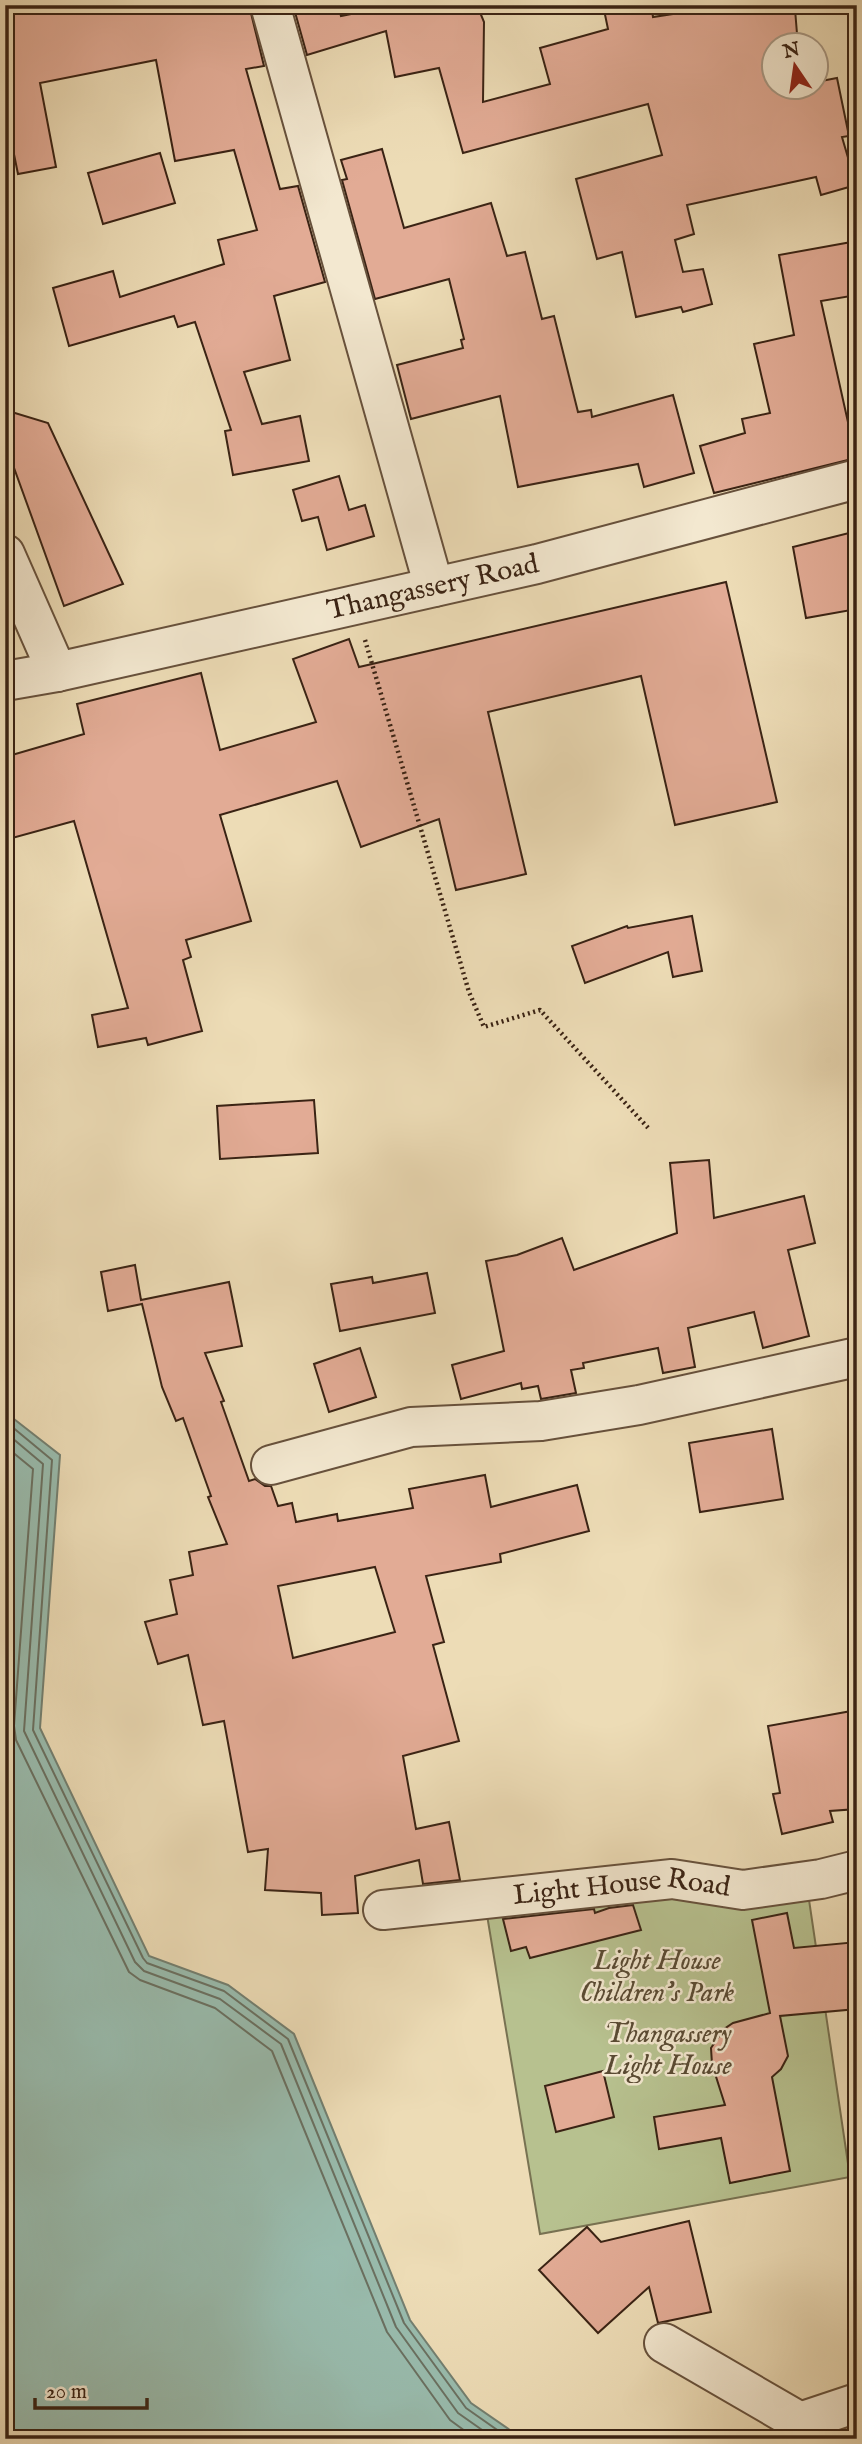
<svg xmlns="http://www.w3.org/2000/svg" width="862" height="2444" viewBox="0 0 862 2444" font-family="'IM FELL English',serif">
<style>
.green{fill:#b7c18f;stroke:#787252;stroke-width:2}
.water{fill:#99bcae;stroke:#737f70;stroke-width:2}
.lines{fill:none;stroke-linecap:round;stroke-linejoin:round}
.shore{stroke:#6a7061;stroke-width:2}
.building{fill:#e2ab95;stroke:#3a2314;stroke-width:2;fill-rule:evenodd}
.minor-casing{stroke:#67513c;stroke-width:42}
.path{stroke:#3a2314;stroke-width:4.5;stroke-dasharray:2 3.5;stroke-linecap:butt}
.minor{stroke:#f3e8d0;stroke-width:38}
.labels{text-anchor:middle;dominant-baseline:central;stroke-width:5;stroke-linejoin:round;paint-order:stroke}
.street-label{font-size:28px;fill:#3a2314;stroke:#f3e8d0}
.park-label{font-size:28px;font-style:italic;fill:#594a33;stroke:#f3e8d0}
</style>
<rect width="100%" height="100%" fill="#eddcb6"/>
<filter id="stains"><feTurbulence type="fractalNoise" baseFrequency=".00286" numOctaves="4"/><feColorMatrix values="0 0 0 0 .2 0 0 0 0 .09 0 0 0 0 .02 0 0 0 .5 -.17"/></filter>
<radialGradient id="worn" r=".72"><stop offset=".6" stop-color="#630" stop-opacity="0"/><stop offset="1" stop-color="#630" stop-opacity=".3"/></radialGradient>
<path class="green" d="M669,1890L808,1893L850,2177L540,2234L487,1915Z"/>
<path class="water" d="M5,1412L60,1455L40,1728L149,1956L228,1985L294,2034L410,2320L471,2403L523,2439H5Z"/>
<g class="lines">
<g class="shore">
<path d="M5,1421L52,1460L33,1730L143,1958L147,1963L224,1991L288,2039L404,2323L466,2408L510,2439"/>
<path d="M5,1432L43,1464L24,1731L135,1962L144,1971L220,1999L281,2044L396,2327L458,2413L495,2439"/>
<path d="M5,1446L33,1469L14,1726L16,1740L129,1972L140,1980L215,2008L272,2051L387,2332L450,2420L476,2439"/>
</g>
</g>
<g class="building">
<path d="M5,5H249L264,66L246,69L280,189L298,186L325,282L274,296L290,360L244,372L262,424L300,416L309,461L233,475L225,431L231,430L195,322L178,327L174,316L69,346L53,288L113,271L120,297L224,264L218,240L257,230L234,150L175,161L156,60L40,83L56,167L18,174L5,110V88L13,87L5,55Z"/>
<path d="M293,5H338L341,16L381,8V5H477L484,22L483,102L550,84L540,48L608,29L603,5H651L653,17L731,5L734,14L795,9L798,46H774V88H816V82L837,78L849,136L842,137L856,185L821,195L816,177L687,205L694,234L675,240L683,272L703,269L712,304L683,312L681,307L636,317L622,252L597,259L576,179L662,155L648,104L463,153L439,68L395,77L386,31L307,55Z"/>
<path d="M382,149L404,228L491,203L507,256L525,252L542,319L554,316L578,412L591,410L592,417L673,395L694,473L644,487L638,464L518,487L500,396L411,419L397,365L463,348L461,340L464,339L449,279L375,299L342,180L347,179L341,160Z"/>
<path d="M160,153L175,203L103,224L88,173Z"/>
<path d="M857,241V295L821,301L856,458L714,493L700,446L745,433L742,419L770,413L754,344L794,335L779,255Z"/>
<path d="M5,410L48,423L123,584L64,606L5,443Z"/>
<path d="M339,476L349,510L365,505L374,536L327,550L318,517L302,521L293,490Z"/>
<path d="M857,531V609L806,618L793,547Z"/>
<path d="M726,582L777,802L675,825L641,676L488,712L526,874L456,890L439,819L361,847L337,781L220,815L251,921L186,940L191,957L183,960L202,1031L148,1045L146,1038L98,1047L92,1015L128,1008L74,821L5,840V757L84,734L77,704L201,673L220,750L316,722L293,659L349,639L359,667Z"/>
<path d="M692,916L702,971L673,977L668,952L585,983L572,946L627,926L628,928Z"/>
<path d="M314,1100L318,1153L220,1159L217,1106Z"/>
<path d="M709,1160L714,1218L804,1196L815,1243L788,1250L809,1336L763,1348L754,1312L688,1328L695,1367L663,1373L658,1348L583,1363L584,1368L571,1370L576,1393L541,1399L538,1386L522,1389L521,1383L461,1399L452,1365L504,1351L486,1261L517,1255L562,1238L574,1270L677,1233L670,1163Z"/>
<path d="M135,1265L141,1300L229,1282L242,1346L205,1353L224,1401L221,1402L249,1481L255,1479L265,1486H271L278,1506L292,1503L296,1522L337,1514L338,1521L413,1508L409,1489L485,1475L491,1507L577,1485L589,1531L500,1554L501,1562L426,1576L444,1642L433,1645L459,1741L403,1756L416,1829L449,1822L460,1880L423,1884L419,1860L355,1876L358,1913L322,1915L321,1893L265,1890L268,1849L248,1852L224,1721L203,1725L188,1655L158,1664L145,1622L177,1614L170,1580L193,1575L189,1552L227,1544L208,1497L211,1496L183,1418L176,1421L162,1387L142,1304L108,1311L101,1272ZM375,1567L395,1632L293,1658L278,1586Z"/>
<path d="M427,1273L435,1313L340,1331L331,1284L372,1277L373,1283Z"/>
<path d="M360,1348L376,1397L329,1412L314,1364Z"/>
<path d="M772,1429L783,1499L700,1512L689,1443Z"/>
<path d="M857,1710V1809L830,1811L833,1822L782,1834L773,1794L780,1793L768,1726Z"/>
<path d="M633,1905L641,1930L530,1958L526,1947L511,1951L503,1919L594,1909L595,1913L609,1908Z"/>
<path d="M787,1913L794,1948L857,1942V2009L780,2016L788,2056L781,2069L772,2077L790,2171L730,2183L721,2138L659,2149L654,2117L725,2105L712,2064L711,2048L724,2029L733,2023L770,2013L752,1920Z"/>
<path d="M603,2071L614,2117L556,2132L545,2086Z"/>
<path d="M689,2221L711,2312L658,2323L649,2287L598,2333L539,2270L587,2227L601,2242Z"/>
</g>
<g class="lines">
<defs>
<g id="minor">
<path d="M270,5L434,587"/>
<path d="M5,554L57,672"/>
<path id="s1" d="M5,681L57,672L537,564L857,479"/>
<path d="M271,1465L411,1427L541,1421L639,1405L857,1357"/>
<path id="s2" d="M383,1910L672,1879L743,1890L821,1879L857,1870"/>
<path d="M664,2343L800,2422L857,2403"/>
</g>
</defs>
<use href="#minor" class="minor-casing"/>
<path class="path" d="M365,640L469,992L484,1027L540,1010L650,1130"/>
<use href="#minor" class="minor"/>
</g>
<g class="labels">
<g class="street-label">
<text stroke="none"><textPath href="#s1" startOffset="438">Thangassery Road</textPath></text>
<text stroke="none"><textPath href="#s2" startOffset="240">Light House Road</textPath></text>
</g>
<g class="park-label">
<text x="657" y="1961">Light House<tspan x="657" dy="32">Children's Park</tspan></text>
<text x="668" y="2034">Thangassery<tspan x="668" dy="32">Light House</tspan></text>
</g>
</g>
<rect width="862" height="2444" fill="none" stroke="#eddcb6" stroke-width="28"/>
<rect x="7" y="7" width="848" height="2430" fill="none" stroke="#3a2314" stroke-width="3.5"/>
<rect x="14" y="14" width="834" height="2416" fill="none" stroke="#3a2314" stroke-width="2"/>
<g transform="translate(795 66) rotate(347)"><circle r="33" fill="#f3e8d0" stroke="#a99985" stroke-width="2"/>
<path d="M0-5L12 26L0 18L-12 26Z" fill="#8f2418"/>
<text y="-10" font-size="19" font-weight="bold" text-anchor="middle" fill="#3a2314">N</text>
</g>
<path d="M35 2398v10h112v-10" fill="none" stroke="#3a2314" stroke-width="3.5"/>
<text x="46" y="2398" font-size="21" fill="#3a2314" stroke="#f3e8d0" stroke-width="5" paint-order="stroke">20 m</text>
<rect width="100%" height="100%" filter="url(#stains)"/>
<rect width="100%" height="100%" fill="url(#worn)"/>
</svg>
